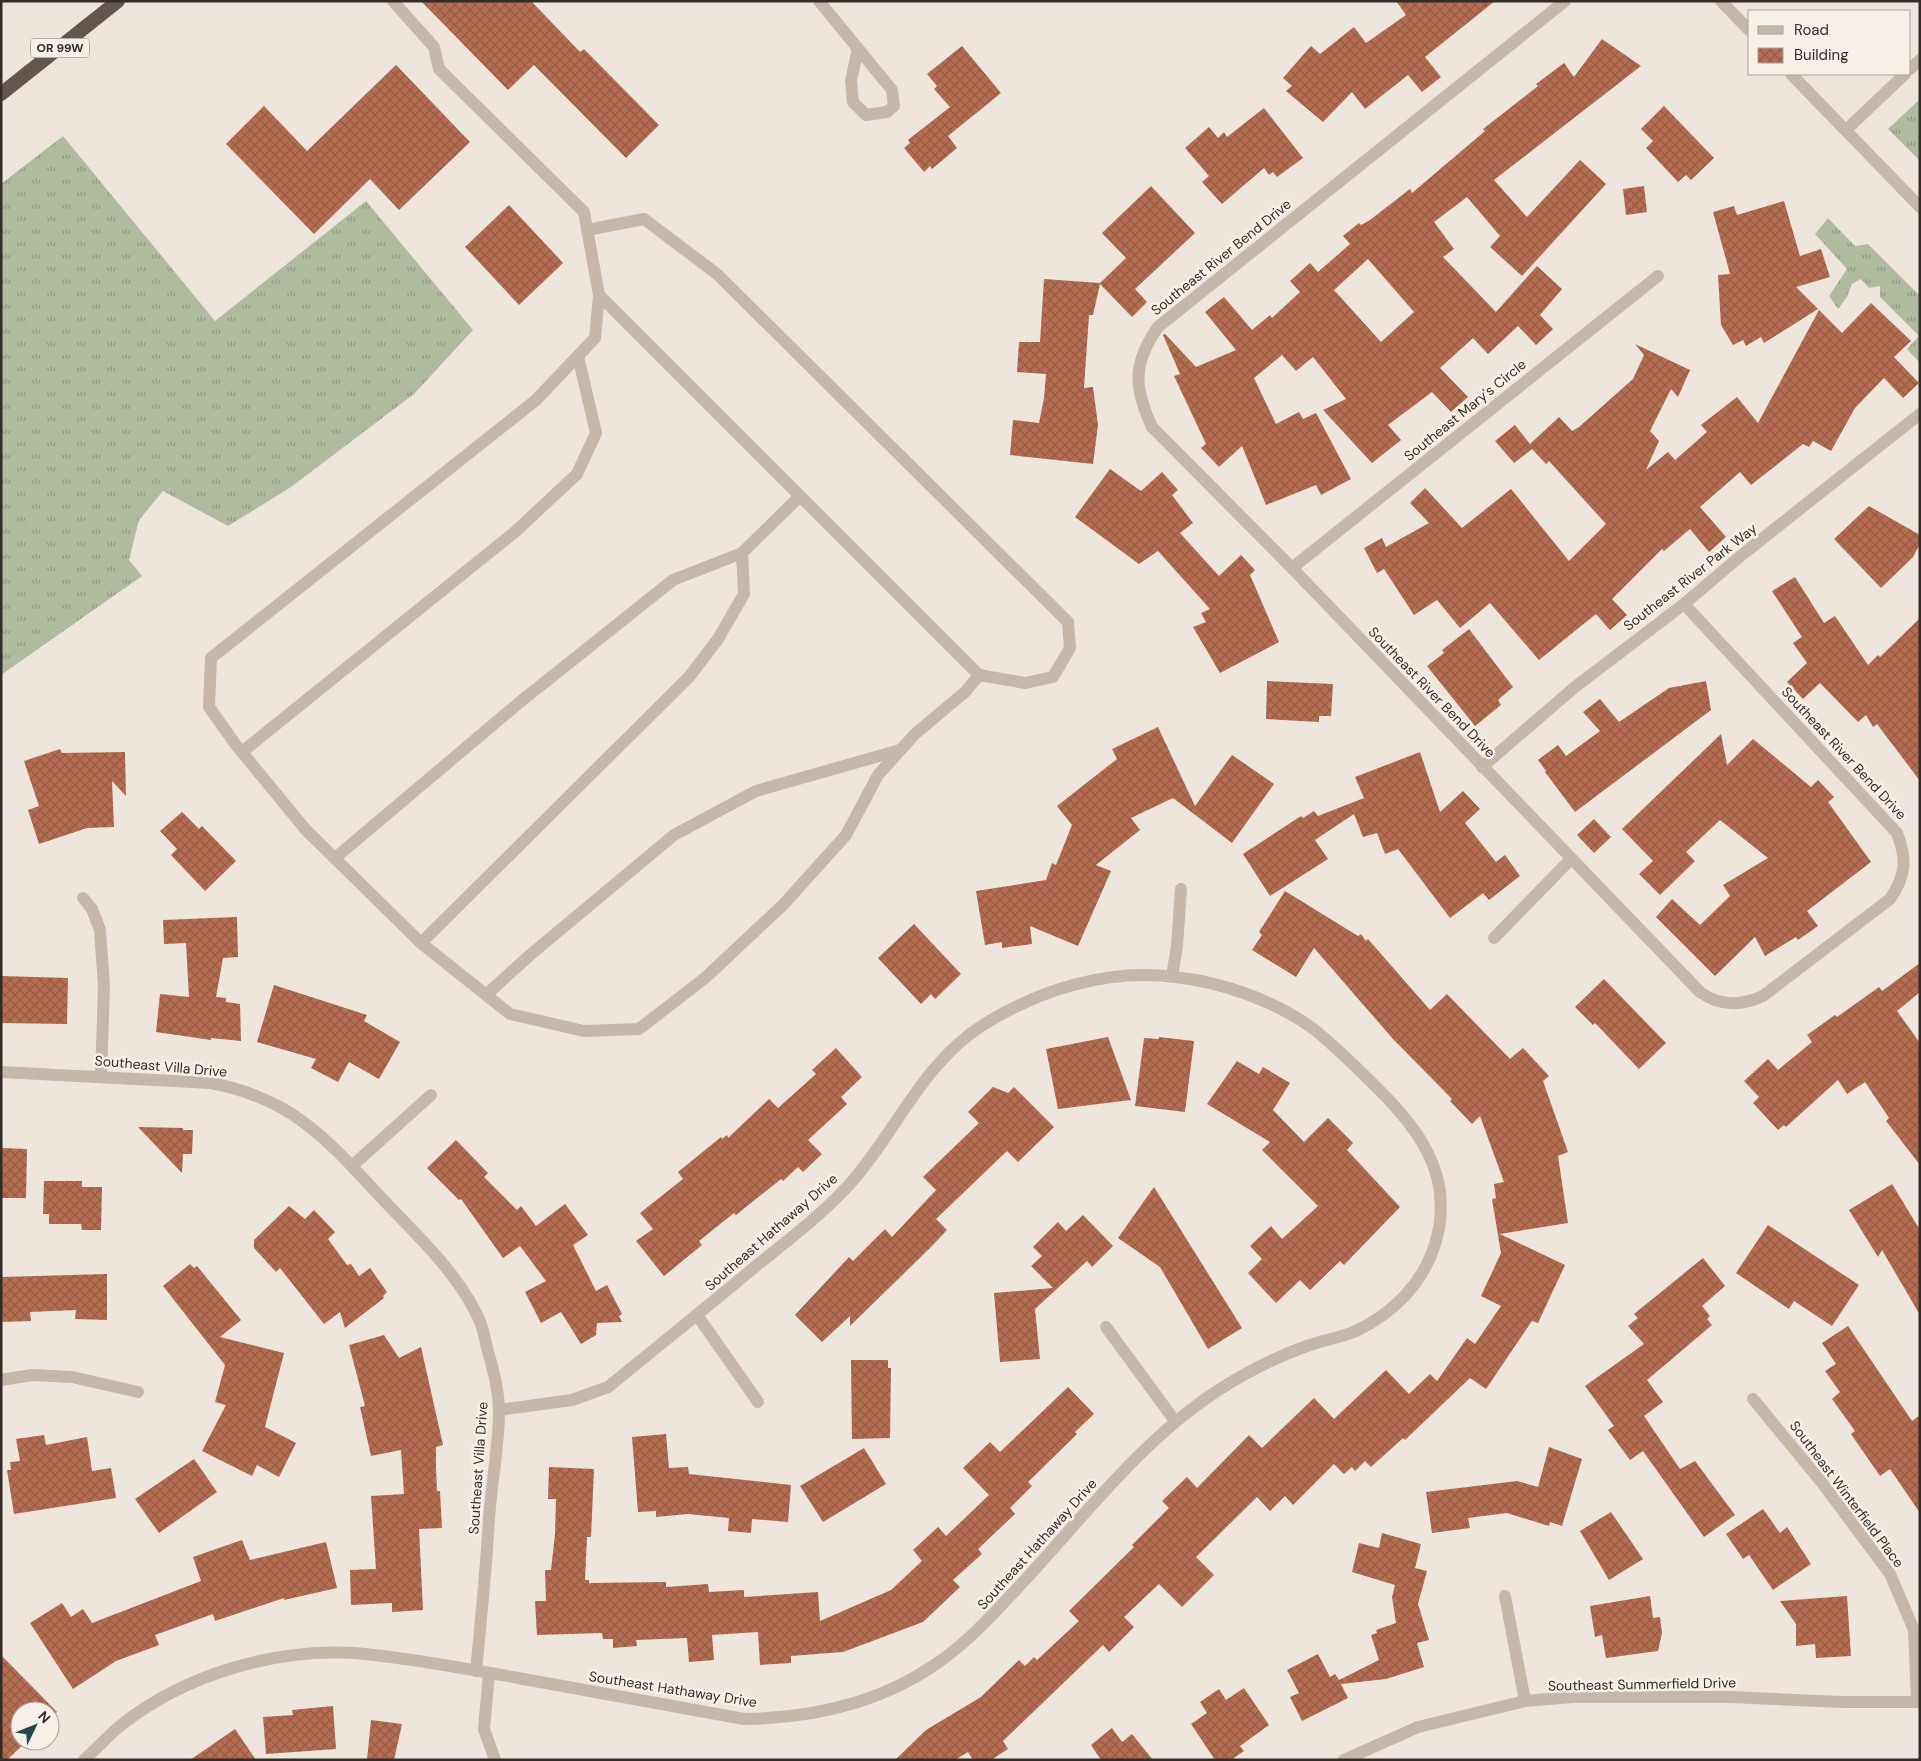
<svg xmlns="http://www.w3.org/2000/svg" width="1921" height="1761" viewBox="0 0 1921 1761" font-family="'DM Sans',sans-serif">
<style>
.grass{fill:url(#grass-tufts)}
.building{fill:url(#building-cross-hatch);fill-rule:evenodd}
.lines{fill:none;stroke-linecap:round;stroke-linejoin:round}
.service{stroke:#c5b7a9;stroke-width:12}
.minor{stroke:#c5b7a9;stroke-width:12}
.tertiary{stroke:#c5b7a9;stroke-width:12}
.trunk{stroke:#63564e;stroke-width:14}
.labels{text-anchor:middle;dominant-baseline:central;stroke-width:5;stroke-linejoin:round;paint-order:stroke}
.shield{fill:#f7f0e8;stroke:#6e6762;stroke-width:1}
.shield-label{font-size:12px;font-weight:bold;fill:#332c28}
.street-label{font-size:14px;fill:#332c28;stroke:#f7f0e8}
</style>
<defs>
<pattern id="grass-tufts" width="24" height="20" patternUnits="userSpaceOnUse" patternTransform="scale(1.25)"><rect width="24" height="20" fill="#b0bb9e"/><path d="M3 7l-1-3M5 7V3M7 7l1-3M15 17l-1-3M17 17v-4M19 17l1-3" fill="none" stroke="#909881"/></pattern>
<pattern id="building-cross-hatch" width="8" height="8" patternUnits="userSpaceOnUse" patternTransform="scale(1.25)"><rect width="8" height="8" fill="#b66e52"/><path d="M0 0l8 8M0 8l8-8" fill="none" stroke="#955b44"/></pattern>
</defs>
<rect width="100%" height="100%" fill="#eee6dc"/>
<g class="grass">
<path d="M1920,99V161L1888,129Z"/>
<path d="M63,136L215,321L366,201L473,330L414,394L291,487L228,526L163,491L139,520L129,560L142,576L1,675V184Z"/>
<path d="M1828,218L1855,246L1868,244L1920,296V363L1907,349L1919,336L1880,297V286L1869,288L1861,279L1852,284L1847,297L1838,309L1829,296L1847,269L1815,234Z"/>
</g>
<g class="building">
<path d="M421,1H531L580,52L584,49L659,125L626,158L534,65L508,90Z"/>
<path d="M1396,1H1495L1425,57L1441,77L1422,92L1408,75L1365,109L1352,92L1323,122L1286,91L1292,86L1283,78L1311,46L1320,54L1354,27L1366,43L1406,15Z"/>
<path d="M1602,39L1641,66L1494,180L1527,217L1580,160L1606,184L1522,276L1490,247L1500,236L1467,197L1434,222L1454,249L1443,257L1496,312L1537,266L1562,289L1540,315L1553,329L1536,345L1518,326L1488,354L1473,338L1440,368L1468,397L1451,412L1432,392L1388,425L1401,440L1372,463L1323,410L1346,399L1313,357L1296,371L1282,355L1254,378L1276,424L1299,412L1303,419L1316,413L1351,479L1321,495L1316,485L1266,505L1242,446L1219,467L1201,448L1206,444L1174,376L1180,374L1163,335L1165,334L1196,367L1236,350L1205,312L1224,297L1252,330L1270,315L1272,318L1300,292L1290,281L1310,263L1318,272L1350,244L1343,236L1359,223L1361,225L1370,220L1410,189L1412,193L1485,131L1483,129L1538,86L1536,84L1564,63L1574,77ZM1368,259L1414,312L1381,342L1334,290Z"/>
<path d="M962,46L1001,93L948,136L957,148L932,169L930,166L924,172L904,148L910,143L908,140L950,107L934,89L937,86L927,74Z"/>
<path d="M396,65L470,142L399,210L370,179L314,234L226,144L264,106L307,151Z"/>
<path d="M1664,106L1714,158L1691,180L1686,175L1678,182L1646,148L1653,141L1641,129Z"/>
<path d="M1264,108L1303,158L1277,177L1273,172L1269,175L1264,168L1222,204L1202,182L1209,176L1185,148L1209,127L1218,138L1224,132L1227,137Z"/>
<path d="M1151,186L1195,233L1135,289L1147,302L1132,317L1100,284L1093,315H1089L1084,388L1093,387L1098,425L1093,464L1010,455L1013,420L1039,423L1044,398L1046,374L1017,372L1019,342H1040L1044,279L1100,283L1126,258L1102,233Z"/>
<path d="M1644,186L1647,212L1626,215L1623,189Z"/>
<path d="M1784,201L1800,256L1821,249L1830,277L1796,287L1818,309L1764,343L1761,337L1746,346L1743,340L1733,345L1721,325L1718,275L1730,274L1713,212L1734,206L1737,215Z"/>
<path d="M509,205L563,263L519,305L465,247Z"/>
<path d="M1871,303L1911,341L1894,357L1919,383L1903,398L1884,378L1855,408L1831,451L1813,441L1809,447L1803,444L1751,485L1740,472L1700,507L1726,537L1709,552L1690,529L1664,551L1662,549L1612,599L1627,615L1610,630L1596,614L1539,660L1490,603L1460,628L1437,600L1414,615L1384,569L1377,573L1364,548L1382,538L1386,547L1429,523L1410,503L1425,488L1462,528L1511,489L1569,561L1606,524L1549,461L1546,464L1532,449L1514,463L1495,441L1515,425L1530,444L1559,417L1572,431L1579,427L1633,379L1644,355L1635,344L1690,370L1678,397L1671,389L1650,431L1659,441L1646,470L1668,452L1675,460L1707,432L1701,425L1737,397L1758,423L1819,310L1842,333Z"/>
<path d="M1110,469L1141,491L1162,472L1178,490L1172,495L1193,523L1180,533L1219,576L1241,555L1255,570L1250,575L1279,642L1220,673L1193,627L1206,622L1201,613L1210,609L1158,551L1139,564L1075,517Z"/>
<path d="M1869,506L1920,535V544L1913,557L1881,588L1834,539Z"/>
<path d="M1795,577L1824,623L1835,616L1868,665L1878,655L1880,657L1920,618V781L1877,724L1873,727L1866,715L1858,722L1820,683L1803,699L1787,682L1807,663L1793,643L1802,637L1772,591Z"/>
<path d="M1469,629L1513,687L1498,700L1501,705L1475,726L1427,666L1444,653L1442,650Z"/>
<path d="M1267,681L1333,684L1331,716H1319V722L1266,719Z"/>
<path d="M1706,681L1711,710L1575,812L1545,772L1546,771L1538,760L1558,745L1566,756L1600,731L1583,712L1600,699L1619,722L1669,688Z"/>
<path d="M1158,727L1195,806L1232,755L1274,784L1232,843L1173,798L1131,818L1140,830L1096,865L1111,871L1078,946L1030,926L1032,944L1002,948V942L985,945L976,891L1046,880L1052,863L1056,865L1072,825L1057,806L1117,759L1112,749Z"/>
<path d="M1721,734L1727,765L1753,739L1811,787L1818,780L1834,797L1828,802L1871,862L1807,911L1818,926L1798,940L1796,937L1765,956L1755,937L1715,976L1656,917L1672,899L1700,925L1730,896L1723,885L1768,858L1720,820L1686,852L1695,861L1660,895L1639,874L1653,861L1622,829Z"/>
<path d="M60,749L62,753L125,752L126,796L112,781L114,827L87,828L39,844L28,810L39,806L24,761Z"/>
<path d="M1420,752L1440,812L1463,791L1480,809L1465,823L1496,862L1505,855L1520,876L1489,900L1483,893L1450,918L1398,849L1385,854L1377,833L1363,837L1354,814L1315,840L1328,859L1270,896L1243,854L1301,816L1303,818L1314,811L1318,816L1364,798L1355,777Z"/>
<path d="M182,812L199,829L202,826L236,861L205,891L171,855L177,849L160,831Z"/>
<path d="M1594,819L1611,837L1594,853L1577,835Z"/>
<path d="M1285,891L1358,936L1361,934L1366,941L1368,939L1430,1010L1447,994L1510,1059L1523,1048L1549,1076L1543,1081L1568,1152L1558,1156L1568,1223L1500,1234L1565,1265L1538,1323L1532,1321L1486,1389L1470,1378L1405,1440L1403,1438L1371,1467L1365,1461L1355,1471L1352,1467L1344,1474L1334,1464L1293,1505L1285,1496L1270,1511L1257,1497L1196,1557L1214,1575L1182,1607L1159,1584L1124,1617L1134,1627L1109,1652L1103,1645L1003,1741L1008,1749L991,1760H973L968,1752L955,1760H895L926,1730L981,1697L1019,1660L1025,1666L1034,1657L1037,1660L1079,1621L1069,1611L1134,1547L1132,1545L1169,1508L1162,1501L1187,1477L1197,1488L1249,1435L1262,1448L1314,1398L1334,1419L1386,1370L1409,1394L1430,1374L1437,1381L1467,1338L1475,1344L1501,1306L1481,1296L1501,1253L1492,1199L1496,1198L1494,1184L1504,1182L1480,1116L1472,1124L1450,1101L1452,1099L1393,1039L1314,948L1296,977L1252,950L1262,935L1259,932Z"/>
<path d="M237,917L238,957L223,958L216,997L226,998V1002L240,1004L241,1041L211,1038V1040L156,1032L160,994L189,997L186,943L164,944L163,920Z"/>
<path d="M914,924L961,974L935,999L931,994L921,1004L878,958Z"/>
<path d="M1920,963V992L1897,1011L1920,1043V1165L1886,1121L1889,1118L1865,1082L1847,1094L1838,1080L1786,1127L1784,1125L1778,1130L1753,1103L1759,1097L1744,1081L1768,1059L1778,1070L1812,1042L1807,1035L1835,1015L1837,1017L1879,987L1882,991Z"/>
<path d="M1,976L68,978L67,1024L1,1023Z"/>
<path d="M1604,979L1666,1043L1639,1069L1595,1023L1593,1025L1575,1007Z"/>
<path d="M274,985L367,1015L364,1021L400,1042L379,1079L349,1062L338,1082L311,1068L316,1059L257,1042Z"/>
<path d="M1108,1037L1131,1100L1058,1109L1046,1049Z"/>
<path d="M1159,1037L1194,1041L1185,1112L1135,1106L1144,1038L1159,1039Z"/>
<path d="M836,1048L862,1077L841,1097L847,1104L808,1140L822,1154L803,1172L798,1167L783,1181L781,1179L736,1215L734,1213L699,1241L702,1245L664,1276L636,1241L653,1229L640,1213L683,1179L678,1172L721,1137L722,1139L727,1135L728,1138L769,1099L778,1108L816,1074L812,1070Z"/>
<path d="M1237,1061L1259,1074L1263,1067L1290,1083L1273,1110L1304,1142L1328,1118L1353,1143L1347,1150L1400,1207L1344,1265L1340,1261L1310,1290L1300,1280L1276,1303L1248,1273L1262,1259L1250,1246L1271,1226L1282,1239L1318,1206L1262,1150L1270,1142L1207,1104Z"/>
<path d="M993,1087L1008,1093L1014,1087L1054,1127L1018,1162L1007,1151L936,1219L947,1230L931,1247L850,1326V1316L822,1342L795,1315L849,1257L853,1261L885,1229L892,1237L936,1190L923,1177L979,1123L968,1112Z"/>
<path d="M138,1127L183,1128V1130H193L192,1154H183L182,1173Z"/>
<path d="M456,1140L488,1173L484,1177L517,1210L521,1206L536,1226L565,1204L588,1235L573,1245L596,1291L607,1285L622,1314L619,1316L622,1322L597,1323L596,1335L581,1344L561,1312L541,1323L525,1292L546,1281L520,1246L503,1258L461,1199L459,1200L427,1168Z"/>
<path d="M1,1148L27,1149L26,1198H1Z"/>
<path d="M44,1181H82V1187H102L101,1230H82L81,1224H49V1214H43Z"/>
<path d="M1892,1184L1920,1230V1315L1882,1250L1878,1257L1849,1210Z"/>
<path d="M1154,1187L1242,1328L1208,1349L1160,1267L1118,1238Z"/>
<path d="M289,1206L305,1219L314,1210L335,1232L328,1239L347,1265L351,1264L359,1276L370,1268L387,1292L383,1296L384,1298L345,1328L340,1312L324,1324L280,1268L276,1272L254,1248V1240Z"/>
<path d="M1083,1215L1113,1246L1092,1267L1087,1261L1035,1309L1040,1359L1000,1362L994,1293L1053,1288L1031,1266L1042,1256L1033,1247L1058,1222L1066,1231Z"/>
<path d="M1768,1225L1859,1285L1832,1326L1794,1301L1789,1309L1736,1273Z"/>
<path d="M1703,1258L1725,1286L1702,1306L1710,1316L1707,1319L1712,1325L1647,1380L1663,1402L1644,1416L1680,1469L1695,1461L1735,1515L1704,1537L1643,1451L1630,1460L1608,1430L1614,1426L1585,1386L1644,1344L1628,1326L1638,1318L1634,1314Z"/>
<path d="M190,1264L194,1268L197,1266L241,1320L220,1337L284,1353L265,1427L296,1443L279,1477L257,1465L252,1476L202,1451L226,1405L215,1402L225,1365L163,1286Z"/>
<path d="M107,1274V1320L75,1319L76,1310L30,1312L31,1321L1,1322V1277Z"/>
<path d="M1848,1326L1912,1421L1920,1415V1513L1890,1469L1880,1476L1851,1434L1855,1431L1832,1399L1840,1392L1825,1371L1836,1364L1822,1343Z"/>
<path d="M384,1335L399,1358L421,1347L443,1445L436,1447V1468L437,1491H440L442,1528L419,1529L423,1610L392,1612V1603L351,1605L350,1570L376,1569L371,1496L404,1494L401,1450L371,1456L360,1407L365,1406L349,1345Z"/>
<path d="M851,1360H888V1368H891L890,1438L852,1439Z"/>
<path d="M1068,1387L1094,1414L1075,1432L1077,1434L1028,1482L1032,1486L1010,1508L1015,1514L978,1549L982,1554L953,1580L960,1587L923,1622L843,1652L791,1656V1663L760,1665L758,1632L712,1635L714,1660L689,1662L687,1638L636,1640L637,1646L613,1648V1639H603L602,1633L537,1635L535,1601H546L545,1570H551L555,1534L556,1499H548L549,1467L594,1469L591,1537H587L585,1580H589V1583L666,1582V1587L708,1584L709,1592L744,1590V1597L818,1592L820,1621L891,1590L922,1561L913,1550L938,1527L946,1536L989,1495L963,1468L990,1442L1000,1452Z"/>
<path d="M666,1434L669,1468L688,1467L689,1474L791,1485L788,1522L752,1519L751,1533L728,1531L729,1518L688,1514L656,1517V1511L638,1512L632,1437Z"/>
<path d="M44,1435L46,1445L87,1437L92,1471L111,1468L116,1498L14,1514L7,1470H11L10,1462L20,1461L16,1439Z"/>
<path d="M1549,1447L1582,1459L1562,1526L1550,1522L1549,1526L1507,1513L1468,1518L1470,1528L1432,1533L1426,1492L1517,1481L1538,1487Z"/>
<path d="M864,1448L886,1484L823,1522L800,1486Z"/>
<path d="M194,1459L217,1492L159,1533L135,1499Z"/>
<path d="M1763,1509L1780,1533L1787,1527L1811,1564L1773,1590L1749,1555L1743,1559L1726,1534Z"/>
<path d="M1611,1512L1643,1559L1609,1580L1580,1531Z"/>
<path d="M1382,1533L1421,1544L1415,1568L1427,1571L1418,1604L1429,1640L1417,1643L1424,1667L1386,1679L1341,1684L1348,1698L1302,1721L1290,1697L1299,1693L1287,1670L1318,1654L1330,1677L1335,1674L1339,1680L1379,1660L1371,1635L1377,1633L1376,1630L1396,1623L1392,1597L1395,1585L1352,1572L1359,1543L1379,1548Z"/>
<path d="M242,1540L250,1560L326,1542L337,1588L284,1600V1598L215,1621L213,1614L155,1635L159,1645L116,1661L73,1689L30,1623L62,1603L71,1617L83,1609L92,1623L201,1581L193,1557Z"/>
<path d="M1650,1596L1653,1618L1660,1617L1662,1633L1658,1651L1606,1658L1602,1635L1595,1637L1590,1606Z"/>
<path d="M1847,1596L1851,1656L1816,1658L1815,1644L1796,1646V1624L1780,1601Z"/>
<path d="M1,1655L57,1712L50,1719V1711H20V1741H27L7,1760H1Z"/>
<path d="M1244,1688L1269,1725L1240,1746L1244,1751L1231,1760H1215L1191,1724L1207,1713L1200,1702L1219,1689L1226,1700Z"/>
<path d="M333,1706L336,1749L266,1754L263,1717L293,1715L292,1710Z"/>
<path d="M371,1720L402,1724L394,1760H367Z"/>
<path d="M1112,1728L1122,1742L1132,1734L1153,1760H1101L1091,1745Z"/>
<path d="M235,1729L256,1760H190Z"/>
</g>
<g class="lines">
<g class="service">
<path d="M393,1L434,47L439,69L584,212L599,295L595,338L536,400L211,658L209,707L236,745L306,830L421,943L510,1014L584,1031L639,1029L705,978L783,905L846,835L878,775L915,734L965,692L979,675L1025,683L1053,677L1070,648L1068,622L717,274L644,219L587,230"/>
<path d="M819,1L892,90L894,106L887,112L866,115L853,102L851,81L858,48"/>
<path d="M599,295L979,675"/>
<path d="M242,752L516,531L577,474L596,433L578,356"/>
<path d="M335,858L520,702L673,580L742,553L800,496"/>
<path d="M1494,938L1571,859"/>
<path d="M421,943L689,677L718,639L744,594L742,553"/>
<path d="M486,995L530,955L674,835L756,791L900,750"/>
</g>
<g class="minor">
<path d="M1565,1L1158,327C1132,364 1134,388 1152,427L1292,568L1700,992C1719,1006 1741,1006 1763,996L1890,899C1906,876 1907,859 1897,833L1684,604"/>
<path d="M1910,69L1920,60"/>
<path d="M1846,130L1905,74"/>
<path d="M1292,568L1658,276"/>
<path d="M1482,767L1575,687L1684,604L1743,554L1920,414"/>
<path d="M83,898L92,909L100,930L104,986L101,1076"/>
<path d="M1172,976L1177,946L1181,889"/>
<path d="M1,1072L211,1083C289,1098 322,1134 374,1190C411,1230 456,1269 479,1319C483,1328 485,1338 487,1348C493,1368 499,1390 499,1411C499,1447 491,1484 489,1520C486,1570 481,1620 476,1671"/>
<path d="M352,1166L431,1095"/>
<path d="M697,1315L758,1402"/>
<path d="M1106,1327L1175,1421"/>
<path d="M1,1380L32,1375L72,1377L138,1392"/>
<path d="M1753,1399L1823,1484L1890,1574L1914,1630L1917,1702"/>
<path d="M1505,1596L1525,1701"/>
<path d="M489,1673L484,1729L495,1760"/>
<path d="M84,1760C96,1749 108,1736 120,1726C186,1673 281,1646 365,1654C416,1659 467,1669 518,1678C593,1692 669,1705 744,1719C811,1718 880,1703 936,1664C964,1645 987,1621 1010,1596C1076,1527 1136,1444 1217,1391C1245,1373 1276,1357 1307,1346C1323,1340 1340,1338 1356,1331C1392,1314 1423,1284 1435,1244C1457,1173 1415,1124 1367,1078C1350,1061 1333,1045 1315,1030C1276,1001 1222,982 1175,977C1108,968 1039,990 983,1025C921,1064 895,1135 847,1187C820,1216 787,1241 756,1266C707,1307 657,1347 608,1387L572,1400L499,1410"/>
<path d="M1344,1760L1418,1727L1525,1701L1572,1697H1730L1842,1702H1920"/>
</g>
<g class="tertiary">
<path d="M1721,1L1750,31"/>
<path d="M1791,74L1920,207"/>
</g>
<path class="trunk" d="M1,94L118,1"/>
</g>
<g class="labels">
<rect class="shield" x="31" y="38.5" width="58" height="19" rx="4"/>
<g class="shield-label">
<text x="60" y="48">OR 99W</text>
</g>
<g class="street-label">
<text transform="translate(1221 257) rotate(-39)">Southeast River Bend Drive</text>
<text transform="translate(1465 410) rotate(-39)">Southeast Mary's Circle</text>
<text transform="translate(1690 577) rotate(-38)">Southeast River Park Way</text>
<text transform="translate(1432 692) rotate(46)">Southeast River Bend Drive</text>
<text transform="translate(1844 753) rotate(47)">Southeast River Bend Drive</text>
<text transform="translate(161 1066) rotate(5)">Southeast Villa Drive</text>
<text transform="translate(771 1232) rotate(-41)">Southeast Hathaway Drive</text>
<text transform="translate(478 1468) rotate(-86)">Southeast Villa Drive</text>
<text transform="translate(1847 1494) rotate(53)">Southeast Winterfield Place</text>
<text transform="translate(1037 1544) rotate(-48)">Southeast Hathaway Drive</text>
<text transform="translate(1642 1684) rotate(-1)">Southeast Summerfield Drive</text>
<text transform="translate(673 1689) rotate(9)">Southeast Hathaway Drive</text>
</g>
</g>
<rect width="1921" height="1761" fill="none" stroke="#332c28" stroke-width="5"/>
<rect x="1748" y="10" width="162" height="65" fill="#f7f0e8" stroke="#a9a29b"/>
<rect x="1758" y="26" width="25" height="8" fill="#c5b7a9" stroke="#a9a29b"/>
<text x="1794" y="35" font-size="15" fill="#332c28">Road</text>
<rect x="1758" y="48" width="25" height="15" fill="url(#building-cross-hatch)" stroke="#a9a29b"/>
<text x="1794" y="60" font-size="15" fill="#332c28">Building</text>
<g transform="translate(35 1726) rotate(47)"><circle r="24" fill="#f7f0e8" stroke="#a9a29b"/>
<path d="M0-4L9 19L0 12L-9 19Z" fill="#234a4f"/>
<text y="-8" font-size="14" font-weight="bold" text-anchor="middle" fill="#332c28">N</text>
</g>
</svg>
